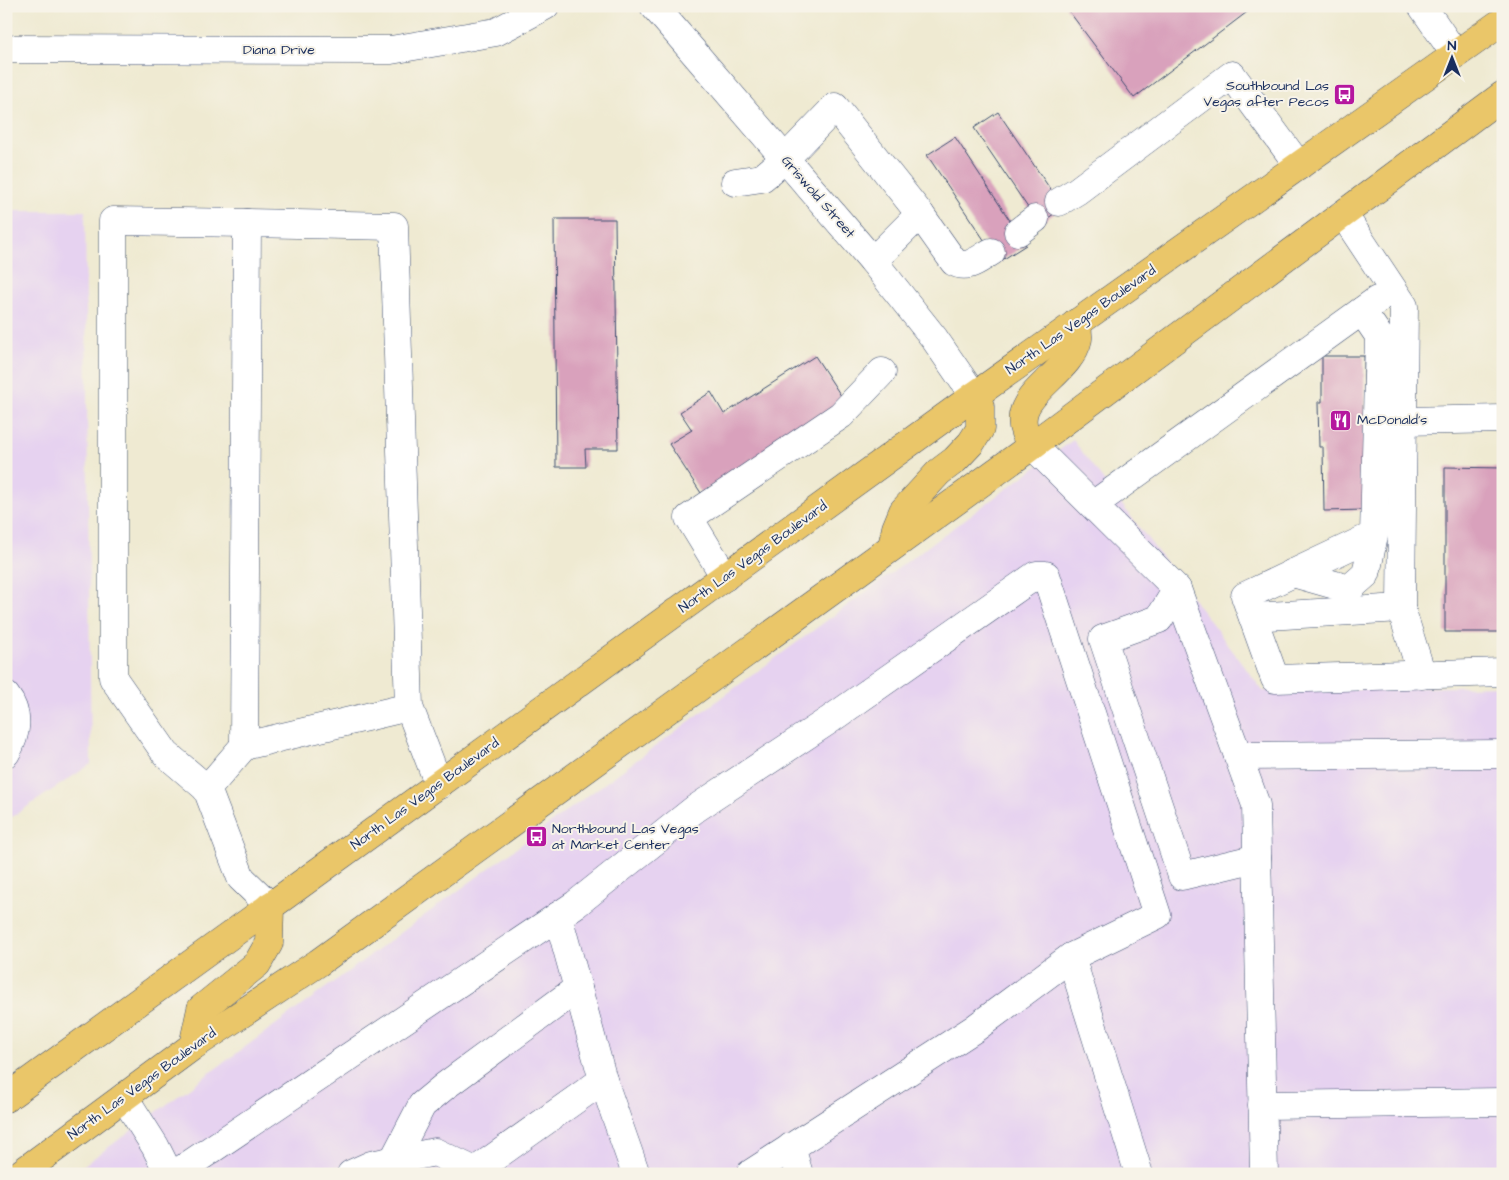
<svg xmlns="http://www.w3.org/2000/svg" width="1509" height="1180" viewBox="0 0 1509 1180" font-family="'Architects Daughter',sans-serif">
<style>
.built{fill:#e6d2f0}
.building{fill:#d9a1bc}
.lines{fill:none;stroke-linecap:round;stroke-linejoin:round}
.minor-casing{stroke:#3b4b6f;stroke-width:29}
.major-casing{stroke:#3b4b6f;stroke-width:29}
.minor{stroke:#fff;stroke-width:28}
.major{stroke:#eac669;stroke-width:28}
.labels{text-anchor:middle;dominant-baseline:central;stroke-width:4;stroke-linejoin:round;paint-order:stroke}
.street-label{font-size:14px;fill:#1b2f5e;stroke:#f7f3e8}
.poi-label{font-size:14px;fill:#1b2f5e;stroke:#f7f3e8;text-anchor:start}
</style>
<rect width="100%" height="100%" fill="#f7f3e8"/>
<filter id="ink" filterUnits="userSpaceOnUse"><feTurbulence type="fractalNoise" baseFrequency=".02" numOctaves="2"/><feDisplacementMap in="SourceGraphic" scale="10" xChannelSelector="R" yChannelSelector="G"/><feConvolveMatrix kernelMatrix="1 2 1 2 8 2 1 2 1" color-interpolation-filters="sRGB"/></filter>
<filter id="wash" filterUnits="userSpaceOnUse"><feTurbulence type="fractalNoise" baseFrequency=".0096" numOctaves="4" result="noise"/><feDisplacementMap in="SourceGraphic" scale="20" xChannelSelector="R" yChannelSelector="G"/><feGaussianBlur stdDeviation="1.12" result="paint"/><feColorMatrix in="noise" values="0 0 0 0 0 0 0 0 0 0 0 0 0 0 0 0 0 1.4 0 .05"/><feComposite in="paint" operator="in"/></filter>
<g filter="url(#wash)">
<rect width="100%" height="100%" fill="#efead2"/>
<g class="built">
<path d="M6,211H85L91,764L6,821Z"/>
<path d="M1073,440L1263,691L1503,686V1174H72Z"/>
</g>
<g id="blocks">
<g class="building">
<path d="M1065,6H1255L1134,98Z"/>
<path d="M998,112L1063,208L1039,224L974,128Z"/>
<path d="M955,137L1026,245L999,262L927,155Z"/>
<path d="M554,219H615L618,449H585L586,467H556Z"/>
<path d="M815,356L845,402L701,493L669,444L692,430L680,412L711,392L724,414Z"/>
<path d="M1322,356H1364L1365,510L1324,511L1323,447H1319L1318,402H1322Z"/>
<path d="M1445,467L1503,468V632H1445Z"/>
</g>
</g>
</g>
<g filter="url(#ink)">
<use href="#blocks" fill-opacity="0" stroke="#3b4b6f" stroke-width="1"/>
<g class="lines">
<defs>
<g id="minor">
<path d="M654,6L873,261L934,338L974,396"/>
<path d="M1422,6L1455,54"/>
<path d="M6,49L391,50L496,32L545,6"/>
<path d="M735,182L762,178L785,159L835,107L920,214L954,262C968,270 979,259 991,252"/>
<path d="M1059,202L1077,191L1232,75L1299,166"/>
<path d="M1343,214L1404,306L1401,608"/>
<path d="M1018,232L1035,219"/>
<path d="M873,261L920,214"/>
<path d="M1362,311L1379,336L1374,535L1245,596L1275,679L1503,672"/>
<path d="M1403,421L1503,419"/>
<path d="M1032,445L1177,589L1256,805L1264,1174"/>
<path d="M1093,505L1377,300"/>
<path d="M1293,573L1349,589L1366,574L1374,535"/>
<path d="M725,577L689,518L841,415L882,372"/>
<path d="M1177,589L1159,619L1103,639L1182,876L1257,858"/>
<path d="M1253,617L1401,608L1422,675"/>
<path d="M6,696C20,714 17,734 6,753"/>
<path d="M409,707L244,746L247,223L394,226L409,707L439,785"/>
<path d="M244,746L207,789L241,878L270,906"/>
<path d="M1238,756L1503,754"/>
<path d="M207,789L166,754L113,678V221L247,223"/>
<path d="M558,916L603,1080L636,1174"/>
<path d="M1071,957L1139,1174"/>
<path d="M124,1097L155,1146L169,1174"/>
<path d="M1262,1105L1503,1102"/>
<path d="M791,1147L799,1174"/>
<path d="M393,1161L422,1105L445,1086L578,988"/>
<path d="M475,1171L603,1080"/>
<path d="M175,1174L576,904L695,809L828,721L1036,575H1046L1157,915L1071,957L974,1029L750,1174"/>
<path d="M351,1174L371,1165L435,1152L475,1171L476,1174"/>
</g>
<g id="major">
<path d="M1032,445C997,398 1069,380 1078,339C1079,334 1077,328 1076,323"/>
<path d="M892,546L896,528L903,511L939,472L955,460L971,443L980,429V406L974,396"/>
<path d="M193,1046L201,1009L257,964L269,943L270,906"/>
<path d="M6,1098L974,396L1503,21"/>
<path d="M20,1174L193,1046L318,963L1018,456L1503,95"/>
</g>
</defs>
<use href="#minor" class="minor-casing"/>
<use href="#major" class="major-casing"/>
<use href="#minor" class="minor"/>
<use href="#major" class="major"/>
</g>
</g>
<defs>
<symbol id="bus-square" viewBox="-11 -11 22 22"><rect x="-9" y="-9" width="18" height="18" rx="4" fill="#b5179e" stroke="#f7f3e8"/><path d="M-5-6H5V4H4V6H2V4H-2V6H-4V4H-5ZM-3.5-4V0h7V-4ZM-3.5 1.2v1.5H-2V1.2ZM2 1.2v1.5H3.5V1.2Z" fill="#fff"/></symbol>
<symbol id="restaurant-square" viewBox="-11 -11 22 22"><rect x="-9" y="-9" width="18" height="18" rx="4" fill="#b5179e" stroke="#f7f3e8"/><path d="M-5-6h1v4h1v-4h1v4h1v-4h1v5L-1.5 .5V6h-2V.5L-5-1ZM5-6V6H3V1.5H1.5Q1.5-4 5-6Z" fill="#fff"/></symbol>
</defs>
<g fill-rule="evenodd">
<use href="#bus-square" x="1332" y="82" width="25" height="25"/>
<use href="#restaurant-square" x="1328" y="408" width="25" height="25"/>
<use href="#bus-square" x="524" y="824" width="25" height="25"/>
</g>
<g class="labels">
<g class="street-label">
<text x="279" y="50">Diana Drive</text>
<text transform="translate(818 197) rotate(49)">Griswold Street</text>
<text transform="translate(1081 320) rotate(-35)">North Las Vegas Boulevard</text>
<text transform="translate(753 557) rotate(-36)">North Las Vegas Boulevard</text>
<text transform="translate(425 794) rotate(-36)">North Las Vegas Boulevard</text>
<text transform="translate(142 1084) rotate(-36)">North Las Vegas Boulevard</text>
</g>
<g class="poi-label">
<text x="1329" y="86" text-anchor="end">Southbound Las<tspan x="1329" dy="16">Vegas after Pecos</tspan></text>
<text x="1357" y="420">McDonald's</text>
<text x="552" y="829">Northbound Las Vegas<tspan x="552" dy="16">at Market Center</tspan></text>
</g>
</g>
<rect width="1509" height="1180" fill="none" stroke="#f7f3e8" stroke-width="25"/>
<g transform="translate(1452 58)" stroke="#f7f3e8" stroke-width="4" paint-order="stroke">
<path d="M0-4L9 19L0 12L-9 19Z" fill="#1b2f5e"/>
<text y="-8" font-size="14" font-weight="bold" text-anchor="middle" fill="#1b2f5e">N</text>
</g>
</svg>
